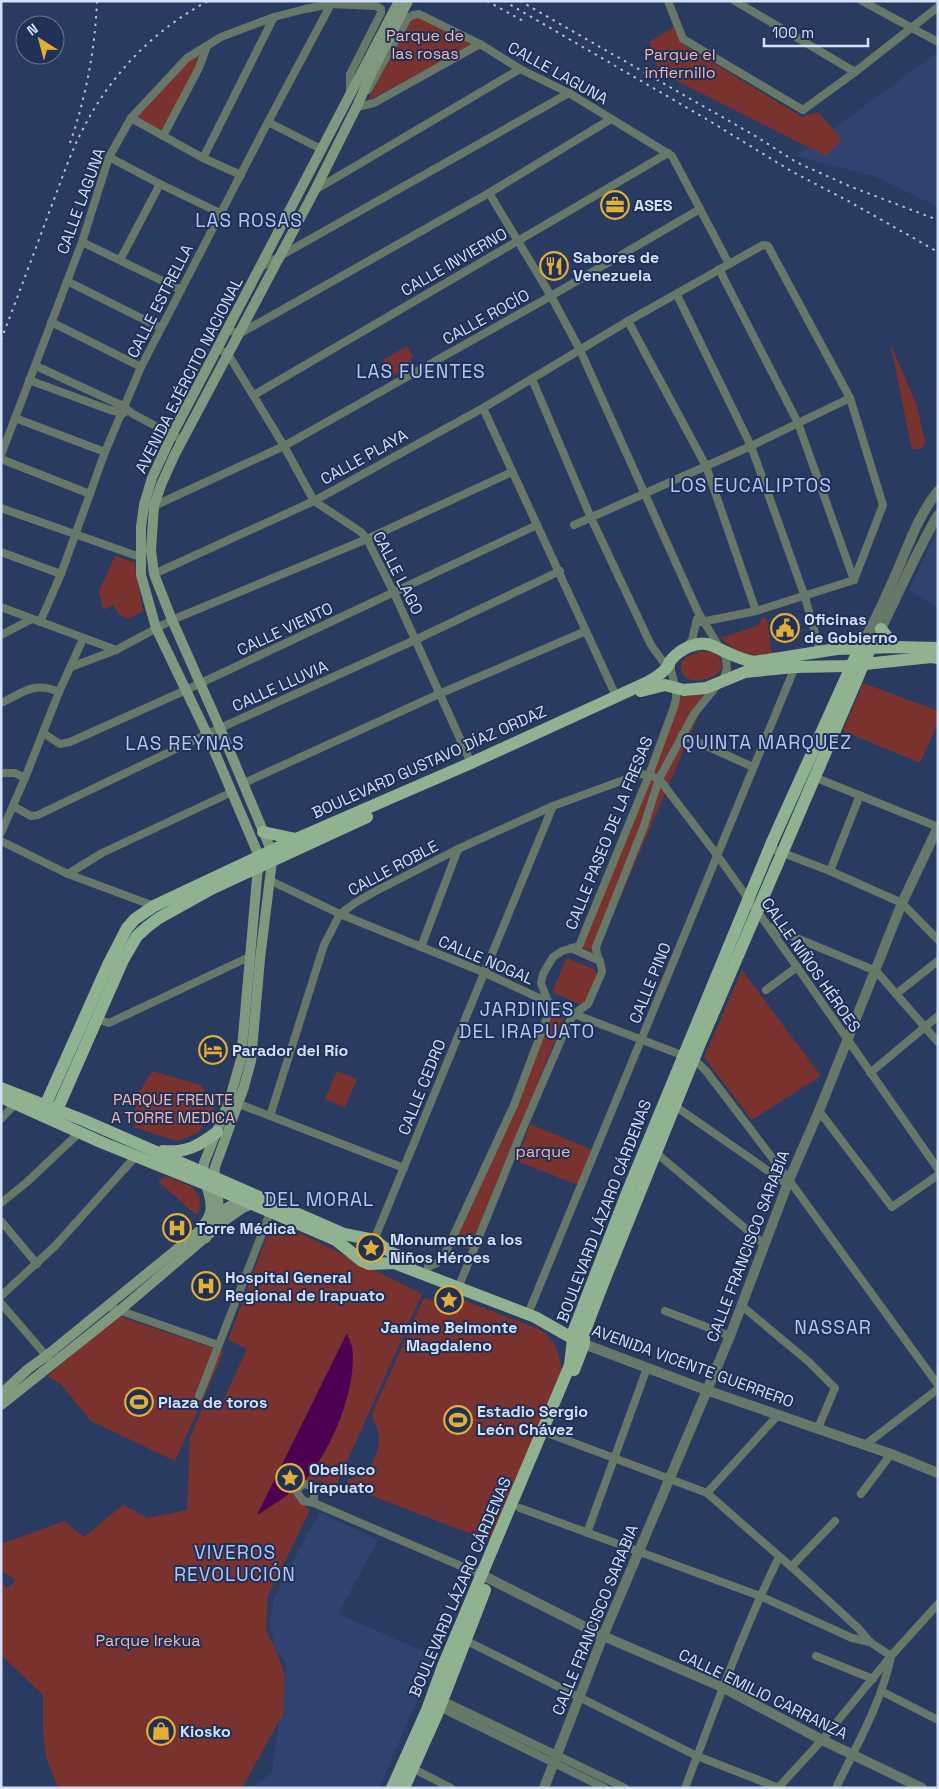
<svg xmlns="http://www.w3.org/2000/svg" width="939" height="1789" viewBox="0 0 939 1789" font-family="'Space Grotesk',sans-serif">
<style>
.built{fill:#304370}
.green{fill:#79322e}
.water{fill:#4c0051}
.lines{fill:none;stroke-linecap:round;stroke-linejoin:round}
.minor{stroke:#687868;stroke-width:8}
.tertiary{stroke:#687868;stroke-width:10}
.secondary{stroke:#7f997f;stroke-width:10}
.primary{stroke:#90b291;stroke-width:12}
.rail{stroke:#b3bfdb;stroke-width:2;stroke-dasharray:2.5 5;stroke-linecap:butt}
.labels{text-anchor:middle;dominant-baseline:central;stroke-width:4;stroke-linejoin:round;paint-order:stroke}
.park-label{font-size:16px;fill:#f1b7b1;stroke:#203056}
.street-label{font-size:16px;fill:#d4dff8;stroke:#203056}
.poi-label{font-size:16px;font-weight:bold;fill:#d4dff8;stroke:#203056;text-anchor:start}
.quarter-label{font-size:19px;letter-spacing:1px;fill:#b1c7f6;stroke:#203056}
</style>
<rect width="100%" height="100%" fill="#2a3b61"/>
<g class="built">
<path d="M938,52V207L877,177L796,156Z"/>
<path d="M938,528V608L909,590Z"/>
<path d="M319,1512L378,1540L338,1614L436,1657L379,1788H250L272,1773L287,1664L275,1648L270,1625L274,1598Z"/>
</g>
<g class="green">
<path d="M414,16L443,28L472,45L367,101Z"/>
<path d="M674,27L684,45L802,117L818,112L842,139L826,156L659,72L649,42Z"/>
<path d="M201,54L198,68L163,135L136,119C152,96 176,66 201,54Z"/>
<path d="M890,343L917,406L925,442L921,449H912Z"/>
<path d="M407,346L413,357L410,359L413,365L393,376L383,360Z"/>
<path d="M115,556L134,562L143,611L128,619L119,614L113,605L103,610L99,591Z"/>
<path d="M763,617L767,620L772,654C745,657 741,655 720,638L757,626Z"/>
<path d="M701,651C715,652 721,653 722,668C720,670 719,673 717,674C704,683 678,685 681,663L685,658Z"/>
<path d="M863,683L938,711V723L920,763L843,731Z"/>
<path d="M709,691L596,954L579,946L682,694Z"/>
<path d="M569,959L596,970C597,979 590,1000 582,1005L552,992L566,960Z"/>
<path d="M742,970L821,1076L752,1120L704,1057Z"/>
<path d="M553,1012L564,1019L469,1250L454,1242Z"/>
<path d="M152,1071L201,1085L214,1109L198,1133L177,1141L134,1127L136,1097Z"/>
<path d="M337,1071L357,1079L345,1108L325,1099Z"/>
<path d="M530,1124L593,1150L578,1185L517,1161Z"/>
<path d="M166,1176L192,1187L200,1197L199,1213L195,1214L158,1181Z"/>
<path d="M274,1222L290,1228L422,1294L335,1488C317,1479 311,1476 295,1490L296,1499L310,1510L268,1596L266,1631L275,1648L285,1675L284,1712L242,1788H58L46,1757L43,1729V1695L1,1655V1583L8,1588L16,1580L1,1571V1544L64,1521L84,1537L123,1505L148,1518L187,1510L190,1437L204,1405L224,1399L247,1349L228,1340L271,1225Z"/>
<path d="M446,1295H450L541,1330C557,1343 558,1350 562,1370L490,1541L346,1486L348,1480C354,1478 361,1476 366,1472C374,1465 380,1447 379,1436C378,1428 373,1421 372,1414L424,1298L442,1303V1300Z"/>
<path d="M119,1316L224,1352L175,1461L91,1421L61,1384L47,1376Z"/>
</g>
<path class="water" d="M347,1333C348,1337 351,1342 352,1347C358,1388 330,1456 301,1484C287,1496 272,1506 257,1515Z"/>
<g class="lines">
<g class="minor">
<path d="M668,1L683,39L803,110L855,72L938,7"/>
<path d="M735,1L855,72"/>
<path d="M862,1L938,42"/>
<path d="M368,90L408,18L413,15L419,14L480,44L520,69L569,93L672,156L729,264"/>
<path d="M357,107L374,103L480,44"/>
<path d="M131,118L203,158L241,175"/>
<path d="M268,122L321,149"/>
<path d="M163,136L199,68L207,46"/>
<path d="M109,157L160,184L220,213"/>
<path d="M203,158L274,17"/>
<path d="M315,190L520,69"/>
<path d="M82,242L181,290"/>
<path d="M120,260L160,184"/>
<path d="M259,268L569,93"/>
<path d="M719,269L798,423L854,580"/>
<path d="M67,281L161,328"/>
<path d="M677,295L751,446L805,597L820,651"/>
<path d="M628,321L706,466L756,611"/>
<path d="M51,322L141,367"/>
<path d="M227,329L239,334L489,193L611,119"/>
<path d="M217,348L228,354L284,446L314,501L361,532L367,539L394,593L471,763"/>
<path d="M36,366L123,406L133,414L182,440"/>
<path d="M532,379L591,518L651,645L667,667"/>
<path d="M29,380L110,410L124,413"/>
<path d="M254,395L668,153"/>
<path d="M483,408L616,696"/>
<path d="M15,418L105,452"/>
<path d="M1,455L82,242L109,157L131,118L187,58L221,37L274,17L305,9L331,4L376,6L381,9V13L350,74V93"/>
<path d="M1,459L90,494"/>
<path d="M151,506H154L284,446L551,296L700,209"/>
<path d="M1,508L140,557"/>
<path d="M574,525L751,446L850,398"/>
<path d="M1,552L61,574"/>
<path d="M154,574L314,501L483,408L628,321L763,245L768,246L850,398L883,505L854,580"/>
<path d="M1,607L116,650"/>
<path d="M40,622L61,574L105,452L141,367L268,122L331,4"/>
<path d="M696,623L756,611L854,580"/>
<path d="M1,635L32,619"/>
<path d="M686,647L692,640L697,619"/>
<path d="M71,667L116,650L172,620L367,539L512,472"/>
<path d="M1,703C24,692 34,681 59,692"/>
<path d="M43,733L60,744L70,742L186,690L537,525"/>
<path d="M682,735L753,767"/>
<path d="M1,773H15L25,778"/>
<path d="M814,777L938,827"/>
<path d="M244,783L439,694L586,631"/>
<path d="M13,806L31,816L38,815L207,734L415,640L560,571"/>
<path d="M1,833L25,778L59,692L83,639"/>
<path d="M1,841L68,874L154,906"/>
<path d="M770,848L830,871L902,903L938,940"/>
<path d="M830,871L860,795"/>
<path d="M68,874L102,853L232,792"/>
<path d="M269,880L340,914L483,972L574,1014L695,1060L706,1071L789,1180L938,1385"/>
<path d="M770,927L876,971L938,1042"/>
<path d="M421,947L458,849"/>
<path d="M571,948L600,961"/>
<path d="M766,990L797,967"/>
<path d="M896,994L938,961"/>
<path d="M96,1019L109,1023L249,957"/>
<path d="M870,1073L938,1016"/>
<path d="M239,1104L404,1168"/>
<path d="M675,1106L787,1184"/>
<path d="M819,1111L892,1207L938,1175"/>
<path d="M270,1116L324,945L340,914L355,903L374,892L458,849L553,806L640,774L649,775L659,779L717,855L797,967L938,1169"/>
<path d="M1,1119L16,1103"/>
<path d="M654,1151L765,1245"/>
<path d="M1,1203L27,1182L80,1132"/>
<path d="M1,1221L37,1264"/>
<path d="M374,1240L553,806"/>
<path d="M428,1267L437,1263L444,1256L514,1105L548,1015V1002L541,983L543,974L553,957L562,951L579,946L649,775L674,707L676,699V688L671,671V662"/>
<path d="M461,1281L523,1128L567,1026L574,1014L588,1004L602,972C602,963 596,957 596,947L644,826L659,779L694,714L724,677L727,669L726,658L698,612L580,350L551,296L489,193"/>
<path d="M1,1296L55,1246L136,1156"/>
<path d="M1,1303L49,1359"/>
<path d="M107,1306L218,1345"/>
<path d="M742,1306L809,1362L835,1388L818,1428"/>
<path d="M530,1309L795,667"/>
<path d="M665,1311L730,1336"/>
<path d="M199,1396L270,1213"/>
<path d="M550,1434L707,1493L796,1571L858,1628L870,1642L891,1656"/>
<path d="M865,1445L938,1389"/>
<path d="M707,1493L778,1415"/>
<path d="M861,1494L891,1454"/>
<path d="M314,1503V1493L311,1486L305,1484L299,1487L297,1492L303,1501L314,1503L482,1575"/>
<path d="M520,1508L760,1596L852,1638L870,1642"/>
<path d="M587,1533L647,1368"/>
<path d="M791,1567L835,1521"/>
<path d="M465,1640L697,1756L779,1788"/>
<path d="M816,1656L873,1679"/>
<path d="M881,1691L938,1720"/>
<path d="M442,1700L625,1788"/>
<path d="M439,1707L605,1788"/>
<path d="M412,1768L451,1788"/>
<path d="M685,1788C715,1710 742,1632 779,1557"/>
<path d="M778,1788L822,1740L891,1656L938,1604"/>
<path d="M836,1788C856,1746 881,1704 891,1657"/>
</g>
<g class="tertiary">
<path d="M859,649C876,621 888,592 901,562C911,538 921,512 938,491"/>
<path d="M870,649C895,605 912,558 938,515"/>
<path d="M584,1344L706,1390L891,1454L938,1473"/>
<path d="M482,1575L603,1636L722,1687L822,1740L922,1788"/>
<path d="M544,1788L603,1636L730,1336L789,1180L819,1111L902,903L938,827"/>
</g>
<g class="secondary">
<path d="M215,1217L228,1207L247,1198"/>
<path d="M200,1229C204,1224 209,1218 210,1212C214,1197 201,1183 204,1163L230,1098L241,1059L259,856L207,734L156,628L141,575V527L144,505L152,478L172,435L399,1"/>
<path d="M206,1238C210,1229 217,1218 218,1208C220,1194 213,1182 215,1167L244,1087L251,1061L260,959L272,861L271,850L220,728L172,620L154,574L151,550L154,506L161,485L175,454L315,190L358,104L370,76L408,1"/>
<path d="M1,1394L28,1369L46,1356L204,1227"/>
<path d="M1,1405L119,1311L227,1219L243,1208L252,1204"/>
</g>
<g class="primary">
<path d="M881,629L895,647"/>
<path d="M641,691L665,685L684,690L706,688L745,672L795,667L846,666L931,657L938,658"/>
<path d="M263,832L296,839"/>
<path d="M1,1088L83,1120L344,1234L374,1240L392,1253L411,1261"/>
<path d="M1,1097L103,1143L215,1188L336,1240L362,1261L369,1264L394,1263L535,1317L579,1342"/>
<path d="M45,1106L108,965L127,928L135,919L154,906L296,839L471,763L648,682C655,678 663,673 667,667C669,665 669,662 671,660C680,649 699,639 713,646C727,652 738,659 754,662L837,649L895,647L938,648"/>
<path d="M57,1110L123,960L137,936L147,927L159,918L211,889L367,817"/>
<path d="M163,1151C186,1153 199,1146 217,1132"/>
<path d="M574,1370L584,1344V1333L602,1286L699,1046L870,649"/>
<path d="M392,1788L427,1710L443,1666L570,1365L574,1330L629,1188L772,842L859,649"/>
<path d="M404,1788L437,1714L485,1590"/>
</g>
<g class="rail">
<path d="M487,1L525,22"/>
<path d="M504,1L708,120L791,171L850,202L938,252"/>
<path d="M520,1L757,137L796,162L849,186L938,220"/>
<path d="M70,143C86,97 95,50 97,1"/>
<path d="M1,340C17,298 33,256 48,215C60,185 69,155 84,127C112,73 154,30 208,1"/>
</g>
</g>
<defs>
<symbol id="office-ring" viewBox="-11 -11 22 22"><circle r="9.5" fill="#203056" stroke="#e1af34" stroke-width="1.5"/><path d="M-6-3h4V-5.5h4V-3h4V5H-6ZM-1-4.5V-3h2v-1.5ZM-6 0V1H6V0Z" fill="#e1af34"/></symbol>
<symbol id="restaurant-ring" viewBox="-11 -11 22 22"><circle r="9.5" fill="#203056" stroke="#e1af34" stroke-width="1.5"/><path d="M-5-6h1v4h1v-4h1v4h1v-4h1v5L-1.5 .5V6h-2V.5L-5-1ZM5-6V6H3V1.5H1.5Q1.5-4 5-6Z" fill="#e1af34"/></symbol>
<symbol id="civic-ring" viewBox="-11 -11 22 22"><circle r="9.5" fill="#203056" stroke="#e1af34" stroke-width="1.5"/><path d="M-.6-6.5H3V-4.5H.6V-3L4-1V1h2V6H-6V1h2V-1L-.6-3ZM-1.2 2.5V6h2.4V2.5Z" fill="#e1af34"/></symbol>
<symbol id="hotel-ring" viewBox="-11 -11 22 22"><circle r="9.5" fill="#203056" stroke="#e1af34" stroke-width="1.5"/><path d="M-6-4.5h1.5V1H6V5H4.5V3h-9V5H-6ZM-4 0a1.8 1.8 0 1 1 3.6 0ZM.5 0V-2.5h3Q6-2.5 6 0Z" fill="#e1af34"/></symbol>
<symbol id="hospital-ring" viewBox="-11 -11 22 22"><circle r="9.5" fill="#203056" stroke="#e1af34" stroke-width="1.5"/><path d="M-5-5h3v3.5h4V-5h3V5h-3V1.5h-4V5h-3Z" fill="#e1af34"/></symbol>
<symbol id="sight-ring" viewBox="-11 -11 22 22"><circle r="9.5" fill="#203056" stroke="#e1af34" stroke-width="1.5"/><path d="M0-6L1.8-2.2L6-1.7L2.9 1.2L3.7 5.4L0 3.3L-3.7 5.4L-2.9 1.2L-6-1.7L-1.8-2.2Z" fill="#e1af34"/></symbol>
<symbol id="stadium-ring" viewBox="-11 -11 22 22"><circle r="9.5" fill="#203056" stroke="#e1af34" stroke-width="1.5"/><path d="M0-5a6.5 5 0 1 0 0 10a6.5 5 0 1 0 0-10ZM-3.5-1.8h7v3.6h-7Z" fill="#e1af34"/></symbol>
<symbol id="shop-ring" viewBox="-11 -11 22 22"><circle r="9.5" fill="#203056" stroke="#e1af34" stroke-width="1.5"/><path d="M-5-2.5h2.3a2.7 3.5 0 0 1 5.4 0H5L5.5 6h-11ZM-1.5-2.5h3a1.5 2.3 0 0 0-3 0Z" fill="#e1af34"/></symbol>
</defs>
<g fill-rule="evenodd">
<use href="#office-ring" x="599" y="189" width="32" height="32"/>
<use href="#restaurant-ring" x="538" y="250" width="32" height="32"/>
<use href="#civic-ring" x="769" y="612" width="32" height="32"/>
<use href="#hotel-ring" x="197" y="1034" width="32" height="32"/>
<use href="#hospital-ring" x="161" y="1212" width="32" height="32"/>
<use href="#sight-ring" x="355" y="1232" width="32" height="32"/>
<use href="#hospital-ring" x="190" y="1270" width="32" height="32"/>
<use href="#sight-ring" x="433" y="1284" width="32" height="32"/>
<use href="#stadium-ring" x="123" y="1386" width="32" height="32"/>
<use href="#stadium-ring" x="442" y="1404" width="32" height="32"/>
<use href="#sight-ring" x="274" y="1462" width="32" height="32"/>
<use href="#shop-ring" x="145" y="1715" width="32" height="32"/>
</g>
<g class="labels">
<g class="park-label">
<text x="425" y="35">Parque de<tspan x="425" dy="18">las rosas</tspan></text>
<text x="680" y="54">Parque el<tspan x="680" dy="18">infiernillo</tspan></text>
<text x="173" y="1099">PARQUE FRENTE<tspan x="173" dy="18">A TORRE MEDICA</tspan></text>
<text x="543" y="1151">parque</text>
<text x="148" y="1640">Parque Irekua</text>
</g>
<g class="street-label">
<text transform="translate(558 73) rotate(29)">CALLE LAGUNA</text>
<text transform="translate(81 201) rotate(-70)">CALLE LAGUNA</text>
<text transform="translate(454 262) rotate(-30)">CALLE INVIERNO</text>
<text transform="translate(160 301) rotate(-63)">CALLE ESTRELLA</text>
<text transform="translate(486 317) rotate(-29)">CALLE ROCÍO</text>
<text transform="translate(189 375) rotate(-63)">AVENIDA EJÉRCITO NACIONAL</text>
<text transform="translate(364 457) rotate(-29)">CALLE PLAYA</text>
<text transform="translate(398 573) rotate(63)">CALLE LAGO</text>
<text transform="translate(285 629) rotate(-25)">CALLE VIENTO</text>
<text transform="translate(280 686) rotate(-24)">CALLE LLUVIA</text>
<text transform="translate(429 762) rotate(-24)">BOULEVARD GUSTAVO DÍAZ ORDAZ</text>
<text transform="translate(609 833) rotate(-68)">CALLE PASEO DE LA FRESAS</text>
<text transform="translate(393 868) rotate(-28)">CALLE ROBLE</text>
<text transform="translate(486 960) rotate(23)">CALLE NOGAL</text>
<text transform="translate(811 965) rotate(55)">CALLE NIÑOS HÉROES</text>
<text transform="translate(650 983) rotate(-68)">CALLE PINO</text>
<text transform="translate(422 1087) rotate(-68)">CALLE CEDRO</text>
<text transform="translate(604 1211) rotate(-69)">BOULEVARD LÁZARO CÁRDENAS</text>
<text transform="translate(748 1246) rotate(-69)">CALLE FRANCISCO SARABIA</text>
<text transform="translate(693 1366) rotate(20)">AVENIDA VICENTE GUERRERO</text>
<text transform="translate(460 1587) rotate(-67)">BOULEVARD LÁZARO CÁRDENAS</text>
<text transform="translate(595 1620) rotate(-68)">CALLE FRANCISCO SARABIA</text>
<text transform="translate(763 1694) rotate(26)">CALLE EMILIO CARRANZA</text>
</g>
<g class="poi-label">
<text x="634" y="205">ASES</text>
<text x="573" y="257">Sabores de<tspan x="573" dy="18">Venezuela</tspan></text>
<text x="804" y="619">Oficinas<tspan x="804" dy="18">de Gobierno</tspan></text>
<text x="232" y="1050">Parador del Río</text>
<text x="196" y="1228">Torre Médica</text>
<text x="390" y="1239">Monumento a los<tspan x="390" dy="18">Niños Héroes</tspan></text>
<text x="225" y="1277">Hospital General<tspan x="225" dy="18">Regional de Irapuato</tspan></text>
<text x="449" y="1327" text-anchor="middle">Jamime Belmonte<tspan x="449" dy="18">Magdaleno</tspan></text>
<text x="158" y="1402">Plaza de toros</text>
<text x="477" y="1411">Estadio Sergio<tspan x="477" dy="18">León Chávez</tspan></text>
<text x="309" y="1469">Obelisco<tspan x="309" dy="18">Irapuato</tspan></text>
<text x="180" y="1731">Kiosko</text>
</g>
<g class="quarter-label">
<text x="249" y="220">LAS ROSAS</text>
<text x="421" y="371">LAS FUENTES</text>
<text x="751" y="485">LOS EUCALIPTOS</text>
<text x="767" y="742">QUINTA MARQUEZ</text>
<text x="185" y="743">LAS REYNAS</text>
<text x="527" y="1009">JARDINES<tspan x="527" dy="22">DEL IRAPUATO</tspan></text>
<text x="319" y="1199">DEL MORAL</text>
<text x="833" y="1327">NASSAR</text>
<text x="235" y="1552">VIVEROS<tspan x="235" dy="22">REVOLUCIÓN</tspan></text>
</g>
</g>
<rect width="939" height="1789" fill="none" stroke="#d4dff8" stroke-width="5"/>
<g transform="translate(40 40) rotate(324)"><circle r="24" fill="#203056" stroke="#687697"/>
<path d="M0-4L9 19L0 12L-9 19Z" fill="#e1af34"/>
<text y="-8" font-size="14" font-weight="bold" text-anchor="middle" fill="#d4dff8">N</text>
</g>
<path d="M764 38v8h104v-8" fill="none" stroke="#d4dff8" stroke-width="2.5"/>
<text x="772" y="38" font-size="15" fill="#d4dff8" stroke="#203056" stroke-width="4" paint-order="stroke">100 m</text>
</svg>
